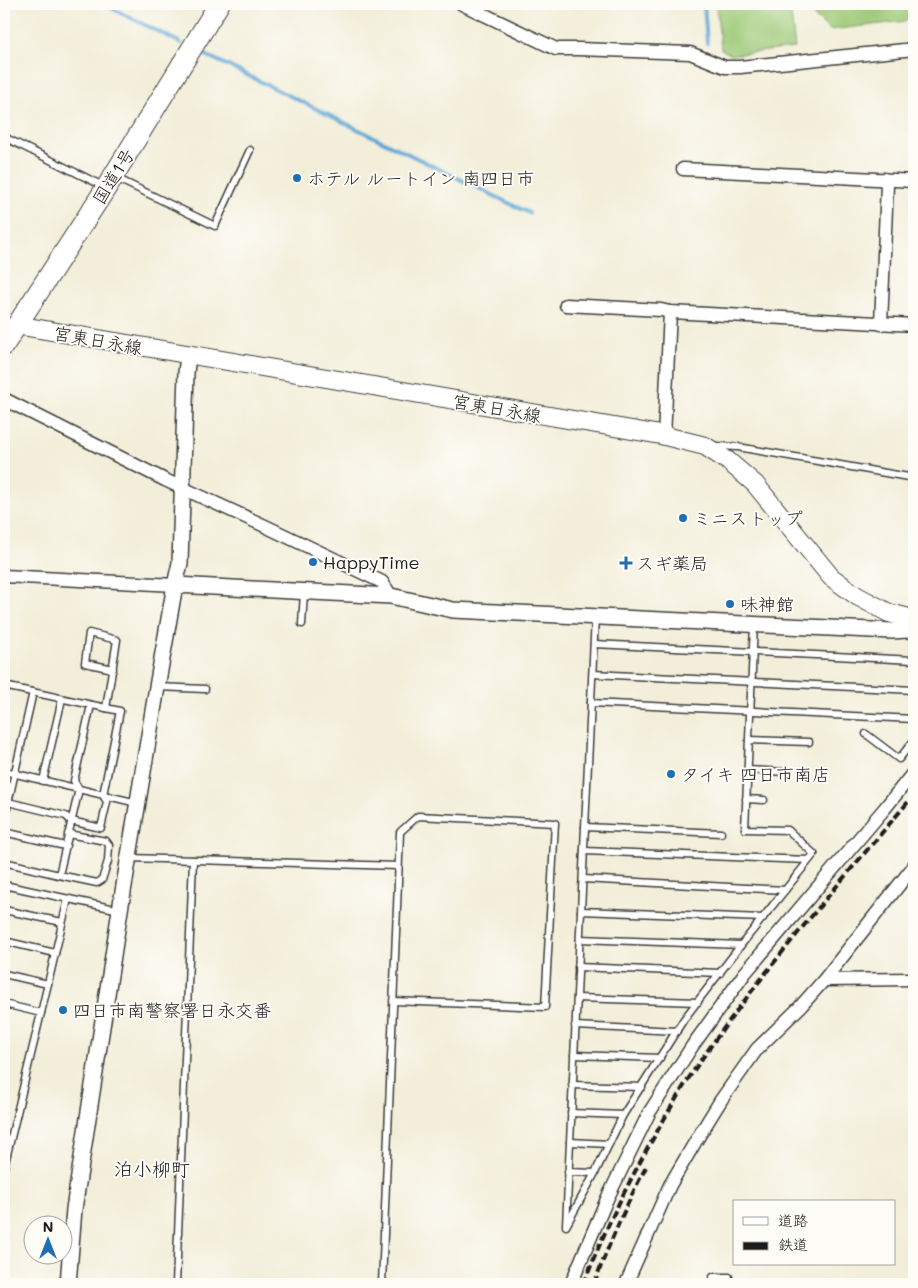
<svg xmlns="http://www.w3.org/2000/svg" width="918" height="1288" viewBox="0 0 918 1288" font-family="Mali,'Klee One',sans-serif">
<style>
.pitch{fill:#9dc976;stroke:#5c7249}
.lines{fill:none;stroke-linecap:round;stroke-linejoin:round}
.stream{stroke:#5fa6d6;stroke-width:4}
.service-casing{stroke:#3c3c38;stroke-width:9}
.minor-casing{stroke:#3c3c38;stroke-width:15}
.tertiary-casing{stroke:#3c3c38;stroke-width:18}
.secondary-casing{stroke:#3c3c38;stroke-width:20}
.trunk-casing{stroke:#3c3c38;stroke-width:22}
.service{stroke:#fff;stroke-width:6}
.minor{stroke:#fff;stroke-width:12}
.tertiary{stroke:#fff;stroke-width:15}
.secondary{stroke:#fff;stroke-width:18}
.trunk{stroke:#fff;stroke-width:20}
.rail{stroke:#1c1c1c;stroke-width:4;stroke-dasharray:8 4;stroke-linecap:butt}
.poi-dot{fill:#1f6fb2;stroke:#fdfcf7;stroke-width:2}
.labels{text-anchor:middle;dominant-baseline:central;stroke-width:4;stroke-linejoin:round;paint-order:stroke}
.street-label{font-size:18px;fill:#1c1c1c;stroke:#fdfcf7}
.poi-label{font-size:18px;fill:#1c1c1c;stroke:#fdfcf7;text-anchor:start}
.neighbourhood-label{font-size:19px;fill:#1c1c1c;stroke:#fdfcf7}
</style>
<rect width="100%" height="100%" fill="#fdfcf7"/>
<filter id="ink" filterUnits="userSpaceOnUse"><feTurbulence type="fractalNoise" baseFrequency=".02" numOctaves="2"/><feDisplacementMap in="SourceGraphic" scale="10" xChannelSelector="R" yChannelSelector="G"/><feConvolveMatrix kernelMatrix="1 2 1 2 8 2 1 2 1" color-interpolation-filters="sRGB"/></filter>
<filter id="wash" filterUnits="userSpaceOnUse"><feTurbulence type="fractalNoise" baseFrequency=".0096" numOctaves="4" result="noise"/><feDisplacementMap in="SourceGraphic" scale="20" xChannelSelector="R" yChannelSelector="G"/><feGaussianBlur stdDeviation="1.12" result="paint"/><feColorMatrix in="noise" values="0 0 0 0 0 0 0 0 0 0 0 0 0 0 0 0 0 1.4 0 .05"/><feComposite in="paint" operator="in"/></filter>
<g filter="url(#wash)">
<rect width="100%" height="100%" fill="#f2eed9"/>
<g class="pitch">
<path d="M716,4H790L795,48L731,55L721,49Z"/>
<path d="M803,4H914V20L830,30L803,6Z"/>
</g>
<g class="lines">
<g class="stream">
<path d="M103,4L181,43"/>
<path d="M704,4L707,43"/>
<path d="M204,54L529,213"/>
</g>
</g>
</g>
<g filter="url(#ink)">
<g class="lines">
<defs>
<g id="service">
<path d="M4,137L105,187"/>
<path d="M116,178L215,226L250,150"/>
<path d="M716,446L738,447L914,478"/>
<path d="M595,617L566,1226L595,1173L623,1115L684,1019L741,945L814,854L788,830L745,829L754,625"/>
<path d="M302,624L304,593"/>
<path d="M594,644L914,660"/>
<path d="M593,674L914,690"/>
<path d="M4,686L120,711L103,795L107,802L101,828L71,821L66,816L8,802"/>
<path d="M158,687L205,689"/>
<path d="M591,703L914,719"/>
<path d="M106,708L117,640L89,633L85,663L113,669"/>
<path d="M866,734L899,759L914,740"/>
<path d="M749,740L809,742"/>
<path d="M748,770L786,772"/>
<path d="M4,771L137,803"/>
<path d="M43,781L62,699"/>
<path d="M746,799L764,800"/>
<path d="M4,821L33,692"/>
<path d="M585,827L721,833"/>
<path d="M4,832L65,846"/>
<path d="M584,851L809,860"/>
<path d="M129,858L398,866"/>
<path d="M4,862L59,875L79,789L74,781L91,705"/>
<path d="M59,875L97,883L102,880L108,861L109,845L106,841L68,834"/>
<path d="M583,879L785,890"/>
<path d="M4,885L120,910"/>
<path d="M4,910L62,922"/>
<path d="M581,911L763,918"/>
<path d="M580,939L741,945"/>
<path d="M4,941L55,953"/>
<path d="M578,967L720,973"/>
<path d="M4,974L48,984"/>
<path d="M577,998L698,1002"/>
<path d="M4,1004L41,1013L4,1167"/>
<path d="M41,1013L68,899"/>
<path d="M575,1026L677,1031"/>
<path d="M574,1055L660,1058"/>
<path d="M572,1085L642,1087"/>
<path d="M571,1113L623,1115"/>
<path d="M570,1142L609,1144"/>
<path d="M568,1172L595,1173"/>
<path d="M713,1277H729V1284"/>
<path d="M176,1284L193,860"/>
<path d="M382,1284L400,832L418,816L555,823L545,1007L393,1001"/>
</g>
<g id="minor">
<path d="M462,4L556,49H578L690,53L725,67H740L914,49"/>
<path d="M683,169L914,181"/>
<path d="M566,305L661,310L670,312L914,325"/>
<path d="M881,324L887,185L884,179"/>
<path d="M4,399L165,480L265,526L382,582L391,596"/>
<path d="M664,437L670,312"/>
<path d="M4,576L175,585"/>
<path d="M824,980L914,979"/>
<path d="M571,1284L607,1199L649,1113L693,1045L745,973L885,808L914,772"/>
<path d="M626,1284L670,1185L697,1139L721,1100L757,1049L800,1007L824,980L914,866"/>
</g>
<g id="tertiary">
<path d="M175,585L391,596L453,610L892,631L907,630L914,628"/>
<path d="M68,1284L74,1209L120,910L157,687L175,585L180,563L186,373L188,355"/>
</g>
<path id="secondary" d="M16,325L661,435L705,446L728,461L755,484L831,577L857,596L889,613L914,619"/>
<path id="trunk" d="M4,345L106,188L219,4"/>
</defs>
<use href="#service" class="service-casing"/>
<use href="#minor" class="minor-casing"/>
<use href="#tertiary" class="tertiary-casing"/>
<use href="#secondary" class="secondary-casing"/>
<use href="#trunk" class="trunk-casing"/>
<use href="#service" class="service"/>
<use href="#minor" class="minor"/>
<use href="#tertiary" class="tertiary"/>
<use href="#secondary" class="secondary"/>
<use href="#trunk" class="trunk"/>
<g class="rail">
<path d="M584,1284C602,1235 625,1189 650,1144C666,1116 682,1087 701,1060C766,967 841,881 914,795"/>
<path d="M594,1284C609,1244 626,1205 646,1167"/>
</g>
</g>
</g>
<g class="poi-dot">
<circle cx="297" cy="178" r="5"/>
<circle cx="683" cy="518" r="5"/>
<circle cx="313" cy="562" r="5"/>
<path d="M623.5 555.5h5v5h5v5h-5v5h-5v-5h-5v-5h5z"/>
<circle cx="730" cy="604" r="5"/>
<circle cx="671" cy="774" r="5"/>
<circle cx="63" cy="1010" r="5"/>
</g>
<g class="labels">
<g class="street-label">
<text transform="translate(113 176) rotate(-58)">国道1号</text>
<text transform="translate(98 340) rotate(10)">宮東日永線</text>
<text transform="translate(497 408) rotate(10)">宮東日永線</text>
</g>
<g class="poi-label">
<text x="307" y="178">ホテル ルートイン 南四日市</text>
<text x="693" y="518">ミニストップ</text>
<text x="323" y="562">HappyTime</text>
<text x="636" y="563">スギ薬局</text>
<text x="740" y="604">味神館</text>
<text x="681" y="774">タイキ 四日市南店</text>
<text x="73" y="1010">四日市南警察署日永交番</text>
</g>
<g class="neighbourhood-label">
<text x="152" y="1168">泊小柳町</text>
</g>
</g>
<rect width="918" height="1288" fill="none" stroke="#fdfcf7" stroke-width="20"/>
<rect x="733" y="1200" width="162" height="65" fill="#fdfcf7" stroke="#a3a29f"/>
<rect x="743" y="1217" width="25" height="8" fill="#ffffff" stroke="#a3a29f"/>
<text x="778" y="1226" font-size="15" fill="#1c1c1c">道路</text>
<rect x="743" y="1242" width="25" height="8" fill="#1c1c1c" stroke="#a3a29f"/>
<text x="778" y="1250" font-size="15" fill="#1c1c1c">鉄道</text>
<g transform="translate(48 1240)"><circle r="24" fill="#fdfcf7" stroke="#a3a29f"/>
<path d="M0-4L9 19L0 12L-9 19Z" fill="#1f6fb2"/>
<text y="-8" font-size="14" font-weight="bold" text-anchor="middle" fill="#1c1c1c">N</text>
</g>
</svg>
